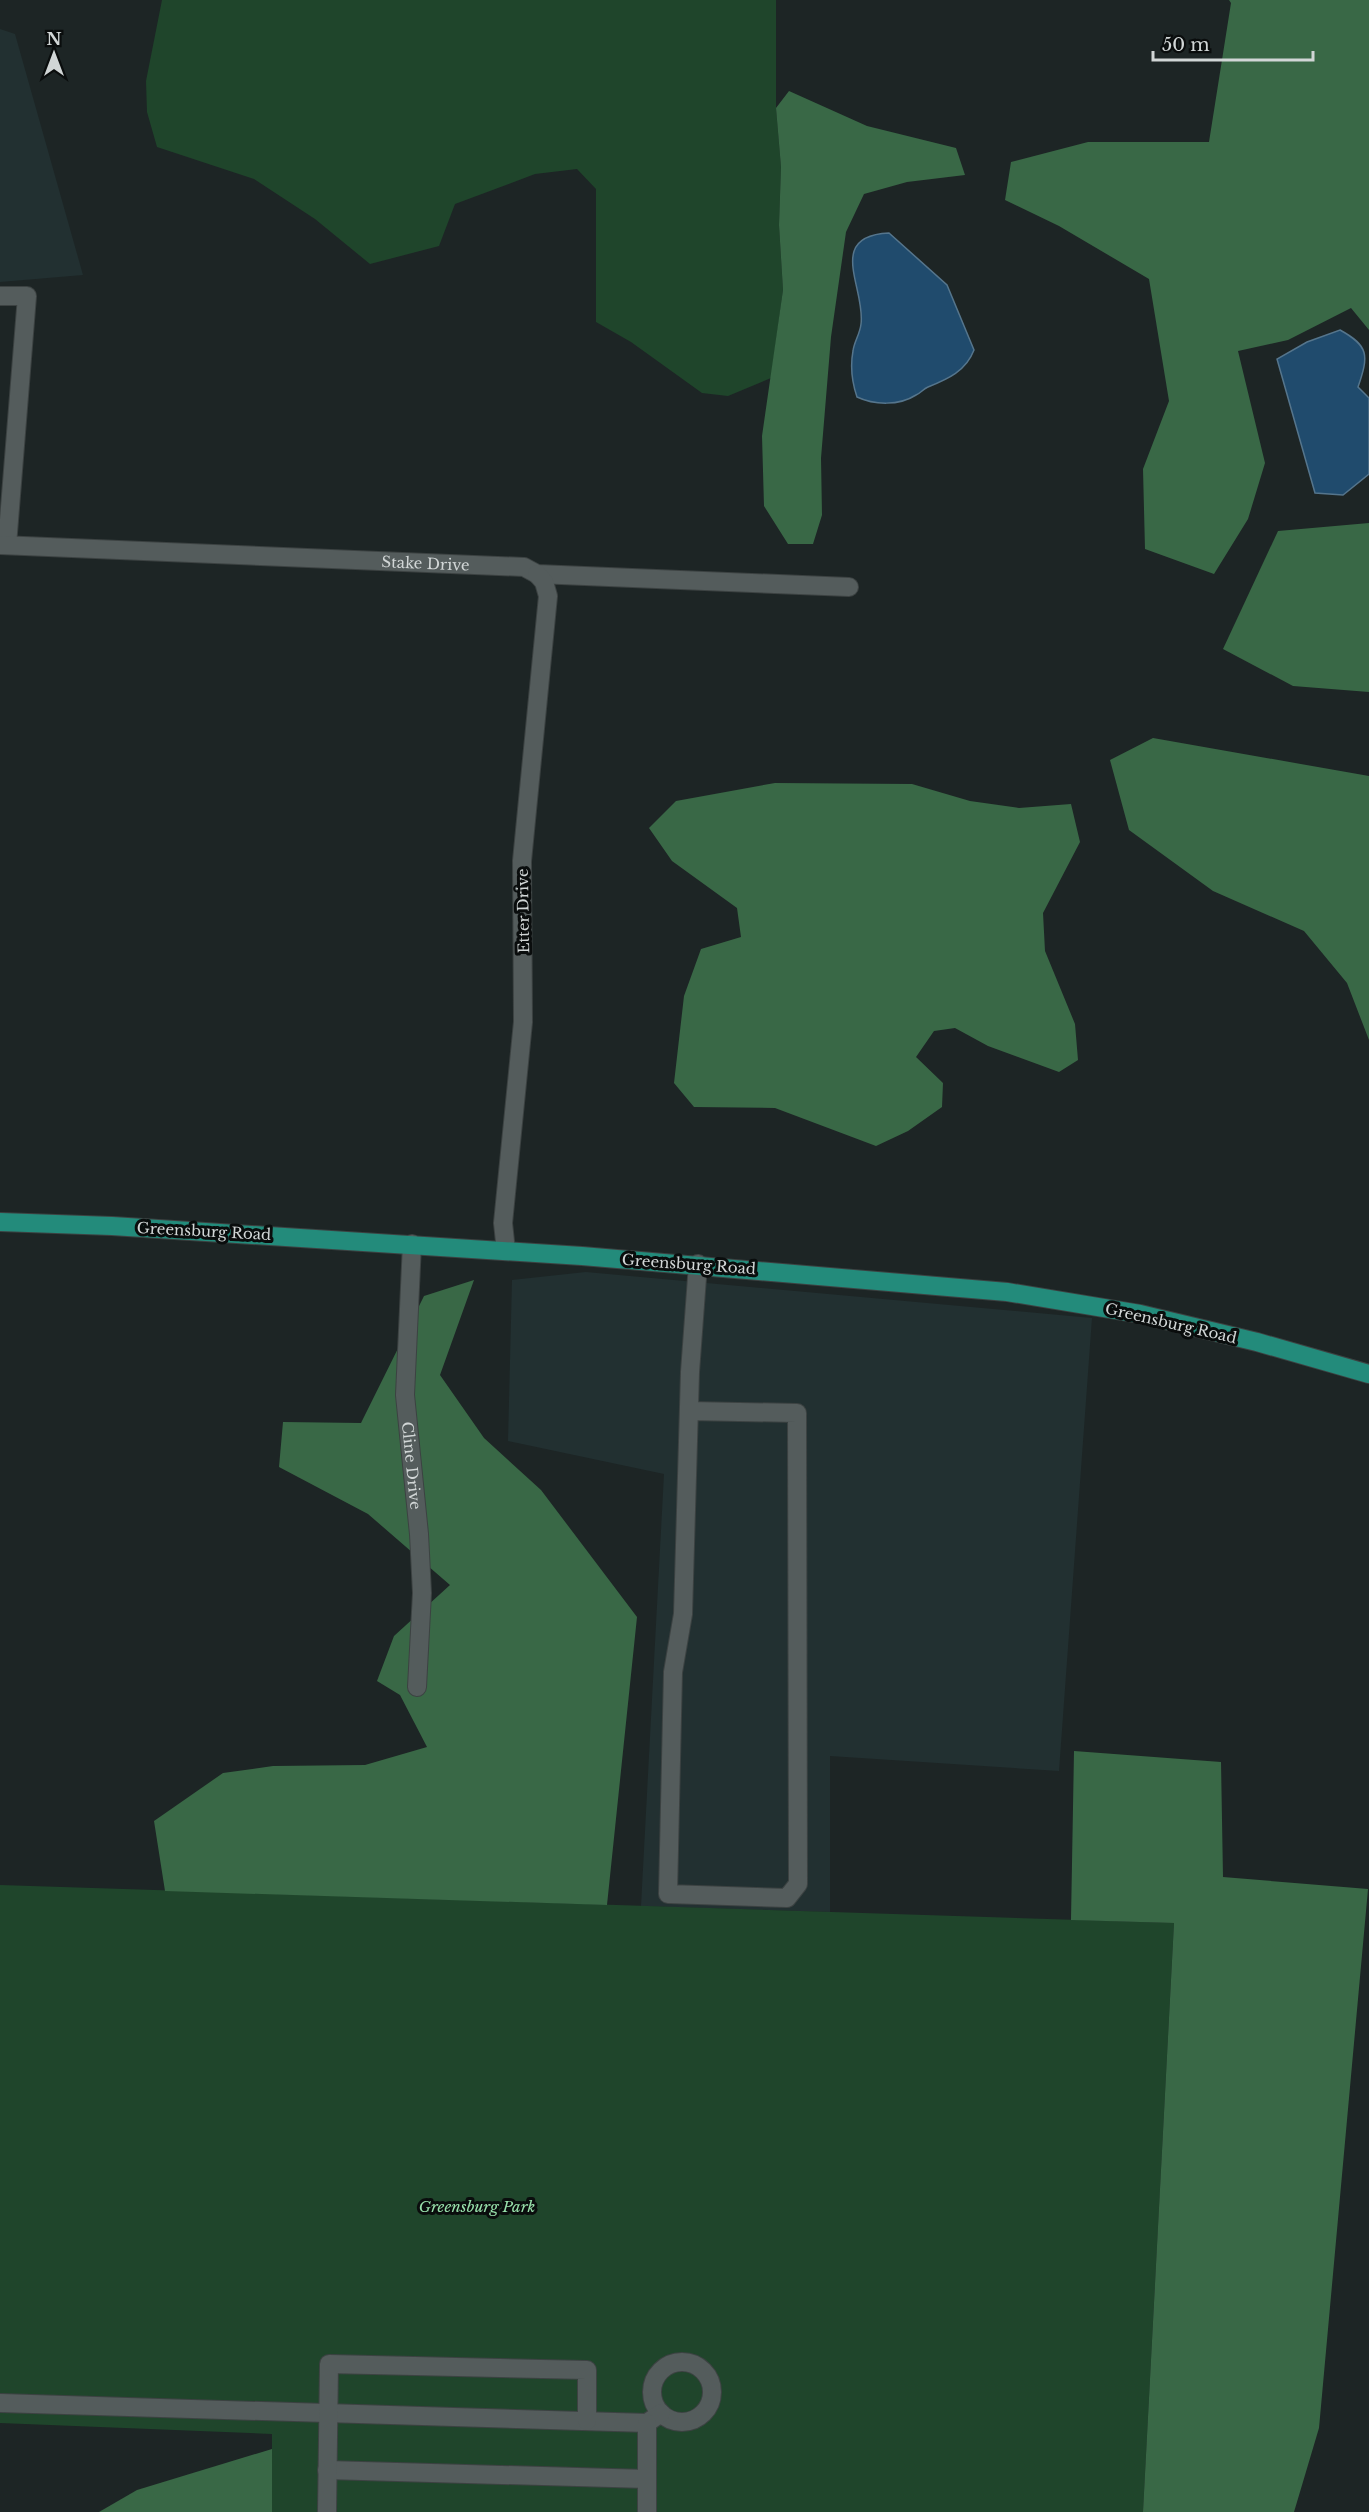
<svg xmlns="http://www.w3.org/2000/svg" width="1369" height="2512" viewBox="0 0 1369 2512" font-family="'Libre Baskerville',serif">
<style>
.built{fill:#223031}
.green{fill:#1f452b}
.forest{fill:#396846}
.water{fill:#204b6d;stroke:#55758c;stroke-width:1.5}
.lines{fill:none;stroke-linecap:round;stroke-linejoin:round}
.minor-casing{stroke:#3c4242;stroke-width:20}
.major-casing{stroke:#3c4242;stroke-width:20}
.minor{stroke:#545c5c;stroke-width:18}
.major{stroke:#238b7b;stroke-width:18}
.labels{text-anchor:middle;dominant-baseline:central;stroke-width:6;stroke-linejoin:round;paint-order:stroke}
.street-label{font-size:15px;fill:#d1d6d6;stroke:#0a0d0d}
.park-label{font-size:15px;font-style:italic;fill:#98e1ab;stroke:#0a0d0d}
</style>
<rect width="100%" height="100%" fill="#1d2525"/>
<g class="built">
<path d="M0,29L15,34L83,275L0,282Z"/>
<path d="M586,1272L1092,1318L1059,1771L830,1756V1912L641,1906L664,1474L508,1441L512,1280Z"/>
</g>
<g class="green">
<path d="M162,0H776V108L781,167L779,225L783,290L771,378L728,396L702,393L631,342L596,322V189L577,169L535,174L455,204L439,246L370,264L315,219L254,179L157,147L147,112L146,81Z"/>
<path d="M0,1885L1174,1923L1143,2512H272V2434L0,2423Z"/>
</g>
<g class="forest">
<path d="M1229,0H1369V330L1351,308L1288,340L1238,351L1265,463L1248,519L1214,574L1145,549L1143,469L1169,401L1149,279L1059,226L1005,200L1011,162L1088,142H1209L1231,3Z"/>
<path d="M789,91L867,126L956,148L965,175L907,182L864,194L846,232L831,337L821,458L822,515L813,544H788L764,506L762,436L783,290L779,225L781,167L776,108Z"/>
<path d="M1369,523V692L1293,686L1223,649L1278,531Z"/>
<path d="M1153,738L1369,776V1040L1347,983L1304,931L1213,891L1129,830L1110,760Z"/>
<path d="M775,783L912,784L970,801L1019,808L1071,804L1080,842L1043,913L1045,951L1075,1024L1078,1060L1059,1072L988,1046L955,1028L934,1031L916,1057L943,1083L942,1107L908,1131L876,1146L775,1108L694,1107L674,1083L684,996L701,949L741,937L737,908L672,861L649,828L676,801Z"/>
<path d="M474,1280L440,1375L484,1438L541,1490L637,1617L607,1905L165,1891L154,1821L223,1773L273,1766L365,1765L427,1747L400,1695L377,1681L394,1636L450,1585L368,1514L279,1467L283,1422L361,1423L424,1296Z"/>
<path d="M1074,1751L1221,1762L1223,1877L1368,1889L1319,2428L1294,2512H1143L1174,1923L1071,1920Z"/>
<path d="M272,2449V2512H99L137,2490Z"/>
</g>
<g class="water">
<path d="M889,233L947,285L974,350C966,371 948,379 928,387C923,389 921,393 916,395C899,406 874,405 857,397C852,382 850,367 853,351C854,342 860,334 861,324C866,289 825,236 889,233Z"/>
<path d="M1340,330C1369,346 1369,355 1358,387L1369,398V474L1343,495L1315,493L1277,359L1307,342Z"/>
</g>
<g class="lines">
<defs>
<g id="minor">
<path d="M0,296H27L7,545"/>
<path id="s1" d="M0,545L524,567L537,574L849,587"/>
<path id="s2" d="M412,1244L405,1395L419,1534L422,1593L417,1687"/>
<path d="M506,1251L503,1223L523,1022L522,861L548,596L544,582L537,574"/>
<path d="M689,1411L797,1413L798,1884L787,1898L668,1894L673,1672L683,1614L690,1372L698,1264"/>
<circle cx="682" cy="2392" r="30"/>
<path d="M0,2403L647,2423L661,2413"/>
<path d="M327,2470L647,2479"/>
<path d="M327,2512L329,2364L587,2370V2421"/>
<path d="M647,2512V2423"/>
</g>
<path id="major" d="M0,1222L112,1226L582,1256L1007,1292L1140,1314L1257,1342L1369,1374"/>
</defs>
<use href="#minor" class="minor-casing"/>
<use href="#major" class="major-casing"/>
<use href="#minor" class="minor"/>
<use href="#major" class="major"/>
</g>
<g class="labels">
<g class="street-label">
<text stroke="none"><textPath href="#s1" startOffset="426">Stake Drive</textPath></text>
<text transform="translate(523 911) rotate(-91)">Etter Drive</text>
<text transform="translate(204 1231) rotate(3)">Greensburg Road</text>
<text transform="translate(689 1264) rotate(4)">Greensburg Road</text>
<text transform="translate(1171 1323) rotate(13)">Greensburg Road</text>
<text stroke="none"><textPath href="#s2" startOffset="222">Cline Drive</textPath></text>
</g>
<g class="park-label">
<text x="477" y="2206">Greensburg Park</text>
</g>
</g>
<g transform="translate(54 54)" stroke="#0a0d0d" stroke-width="4.5" paint-order="stroke">
<path d="M0-4.5L10 22L0 15L-10 22Z" fill="#d1d6d6"/>
<text y="-9" font-size="16" font-weight="bold" text-anchor="middle" fill="#d1d6d6">N</text>
</g>
<path d="M1153 51v9h160v-9" fill="none" stroke="#d1d6d6" stroke-width="3"/>
<text x="1162" y="51" font-size="18" fill="#d1d6d6" stroke="#0a0d0d" stroke-width="4.5" paint-order="stroke">50 m</text>
</svg>
